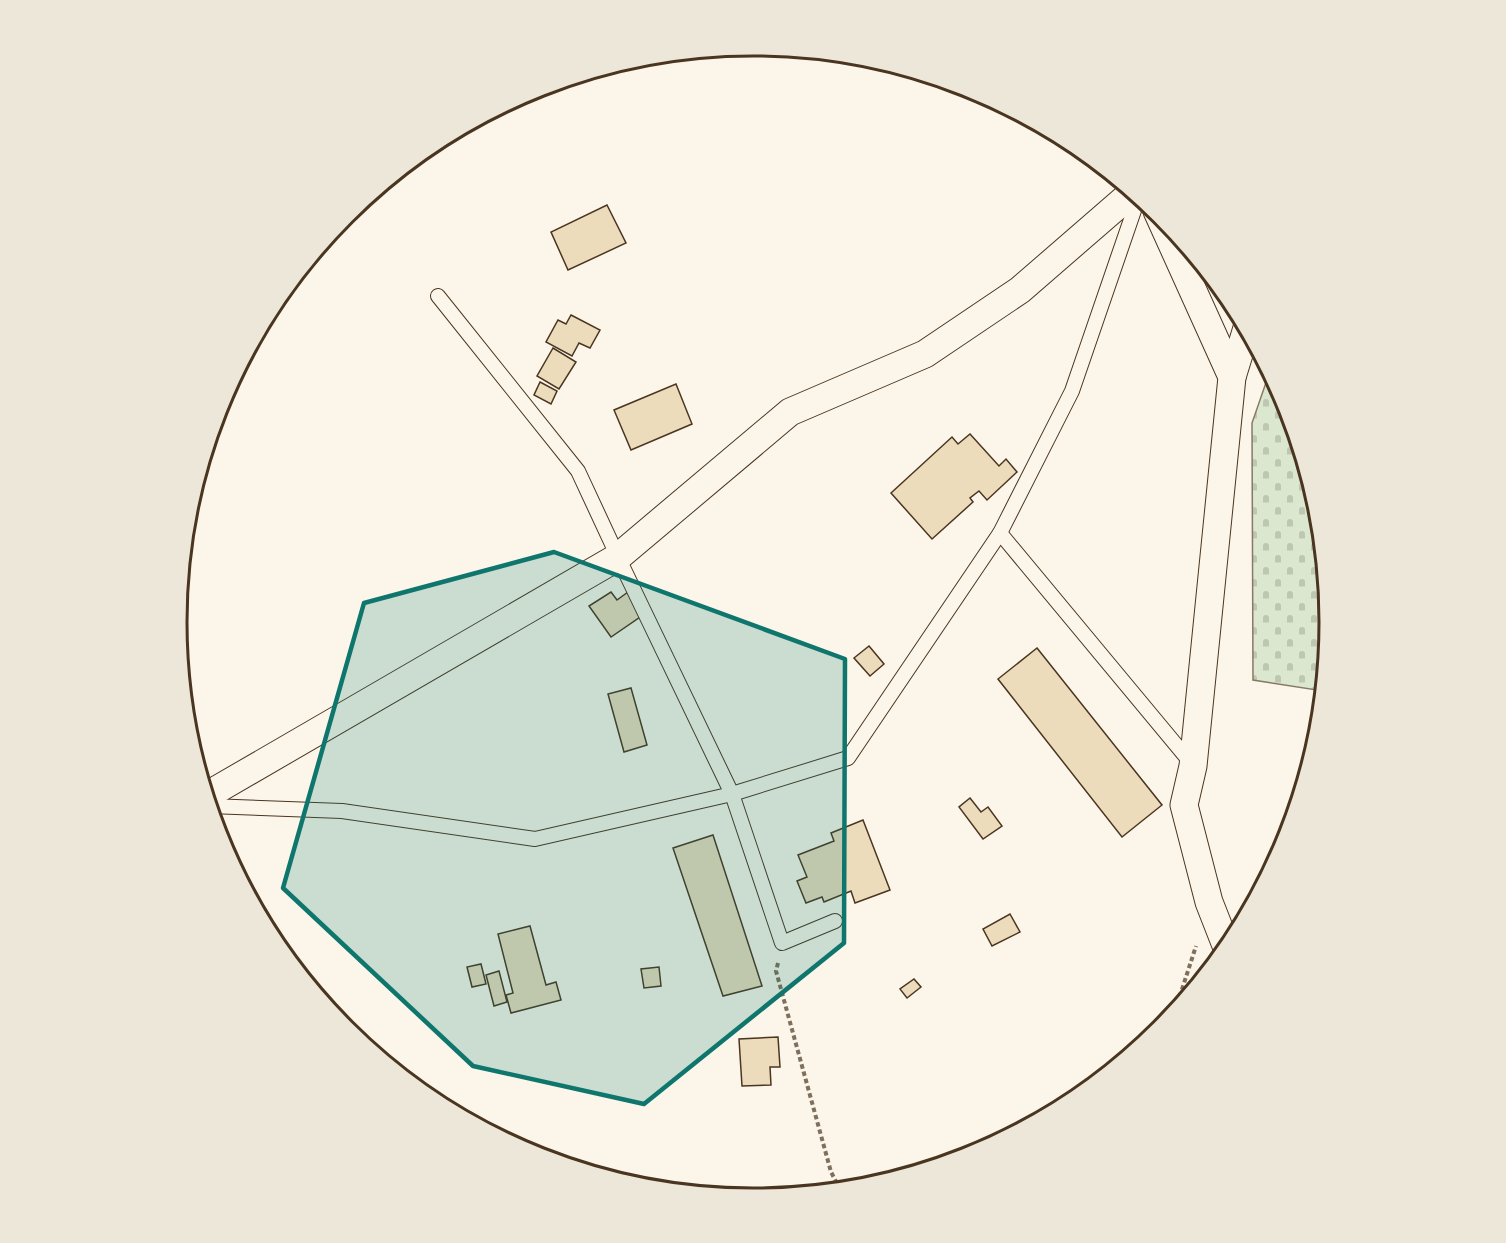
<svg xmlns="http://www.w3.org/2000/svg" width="1506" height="1243" viewBox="0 0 1506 1243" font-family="'Open Sans',sans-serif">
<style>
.cemetery{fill:url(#cemetery-stones);stroke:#887966;stroke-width:1.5}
.building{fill:#ecdcbc;stroke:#4a3520;stroke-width:1.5}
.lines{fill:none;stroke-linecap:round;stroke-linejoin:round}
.service-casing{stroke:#4a3520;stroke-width:16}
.minor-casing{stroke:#4a3520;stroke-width:29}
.path{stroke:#7f6f5c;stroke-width:4;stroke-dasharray:4.5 3;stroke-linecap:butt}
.service{stroke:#fbf6e9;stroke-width:14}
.minor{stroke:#fbf6e9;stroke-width:27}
.marked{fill:#0f766e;fill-opacity:0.2;stroke:#0f766e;stroke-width:4.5;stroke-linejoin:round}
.rim{fill:none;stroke:#4a3520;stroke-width:3}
</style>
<defs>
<pattern id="cemetery-stones" width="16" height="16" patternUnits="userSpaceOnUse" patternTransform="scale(1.5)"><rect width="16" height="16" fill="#dce7d0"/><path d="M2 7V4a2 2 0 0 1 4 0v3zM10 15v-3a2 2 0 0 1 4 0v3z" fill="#bec7b2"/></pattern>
</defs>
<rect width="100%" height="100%" fill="#fbf6e9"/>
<path class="cemetery" d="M1270,371L1286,401L1318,509L1329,622L1323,691L1253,680L1252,423Z"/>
<g class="building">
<path d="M607,205L626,243L568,270L551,232Z"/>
<path d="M571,315L600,330L590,348L579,343L572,356L546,342L558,320L566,324Z"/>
<path d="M553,348L576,362L559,389L537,376Z"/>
<path d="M540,382L557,391L551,404L534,395Z"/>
<path d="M676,384L692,424L631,450L614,410Z"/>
<path d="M970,434L999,466L1006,459L1017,472L987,500L979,491L970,498L973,502L932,539L891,493L952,437L958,444Z"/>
<path d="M611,592L617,600L628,592L643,615L611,637L589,606Z"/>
<path d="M869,646L884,664L870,676L854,658Z"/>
<path d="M1037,648L1162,805L1122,837L998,679Z"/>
<path d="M631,688L647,745L624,752L608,694Z"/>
<path d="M970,798L981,812L988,807L1002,826L983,839L959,807Z"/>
<path d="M863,820L890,890L855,903L851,891L824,902L822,897L806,903L797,881L807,877L798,855L834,841L831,833Z"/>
<path d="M713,835L762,986L723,996L673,848Z"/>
<path d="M1010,914L1020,932L992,946L983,929Z"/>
<path d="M530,926L546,985L556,982L561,1000L511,1013L506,995L513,993L498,934Z"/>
<path d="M481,964L486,984L472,987L467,967Z"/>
<path d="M659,967L661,986L644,988L641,969Z"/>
<path d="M499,971L507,1002L494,1006L486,975Z"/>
<path d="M914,979L921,987L907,998L900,989Z"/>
<path d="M778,1037L780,1067H770L771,1085L742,1086L739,1039Z"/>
</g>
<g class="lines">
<defs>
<g id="service">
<path d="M438,296L578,471L618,557L732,794L782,943L835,921"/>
<path d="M1000,533L1192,764"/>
<path d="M209,806L342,811L535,839L732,794L848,758L1000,533L1072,391L1139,196"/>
</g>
<g id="minor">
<path d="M1157,211L1232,377"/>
<path d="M206,796L618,557L790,412L925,354L1020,290L1133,192"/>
<path d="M1227,948L1209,902L1184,805L1193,766L1232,377L1247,328"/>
</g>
</defs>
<use href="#service" class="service-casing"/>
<use href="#minor" class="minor-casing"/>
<g class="path">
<path d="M778,963L776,971L831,1172L840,1189"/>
<path d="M1175,1011L1196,946"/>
</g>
<use href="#service" class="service"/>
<use href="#minor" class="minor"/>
</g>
<path class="marked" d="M554,552L845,659L844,943L644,1104L473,1066L283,888L364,603Z"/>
<path d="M0 0H1506V1243H0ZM187 622a566 566 0 1 1 1132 0a566 566 0 1 1-1132 0Z" fill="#ede7d9" fill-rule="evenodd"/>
<path class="rim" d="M187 622a566 566 0 1 1 1132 0a566 566 0 1 1-1132 0Z"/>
</svg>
